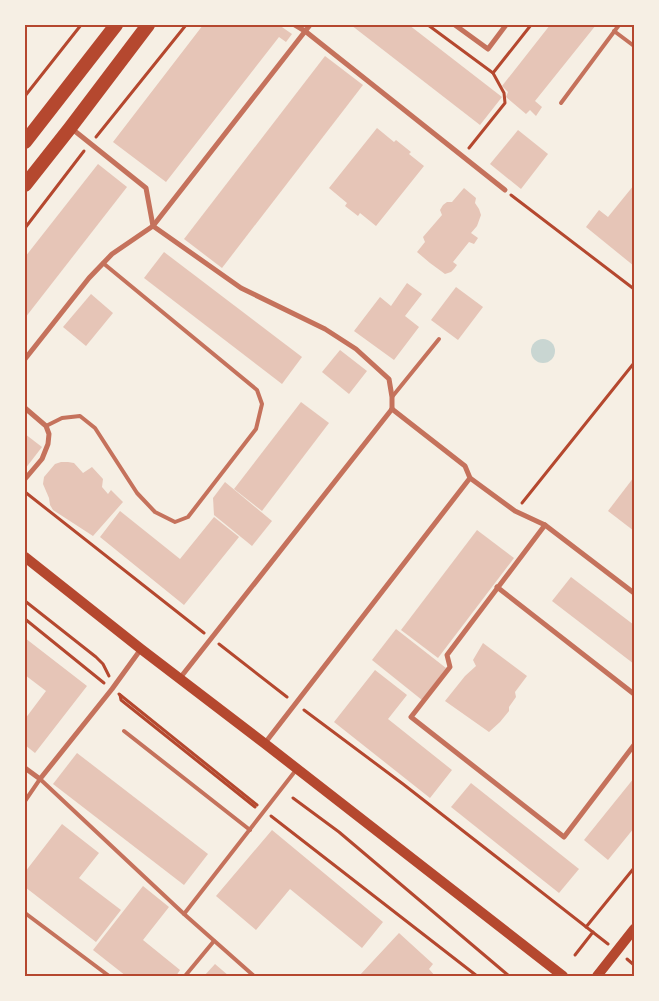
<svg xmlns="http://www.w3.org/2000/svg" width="659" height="1001" viewBox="0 0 659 1001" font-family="'IBM Plex Serif',serif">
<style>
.water{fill:#c9d6d2}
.building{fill:#e6c5b7}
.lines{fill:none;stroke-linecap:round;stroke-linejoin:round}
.path{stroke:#b5482f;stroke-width:3}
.service{stroke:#c5725c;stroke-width:4}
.minor{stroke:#c5725c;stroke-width:5}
.secondary{stroke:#b5482f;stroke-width:10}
.trunk{stroke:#b5482f;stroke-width:14}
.neatline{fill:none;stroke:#b5482f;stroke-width:2}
</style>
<rect width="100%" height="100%" fill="#f6efe4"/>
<circle class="water" cx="543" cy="351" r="12"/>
<g class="building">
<path d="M203,25H279L292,34L286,42L279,37L166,182L113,142Z"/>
<path d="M351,25H409L502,97L480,125Z"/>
<path d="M550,25H596L535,101L542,107L536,116L530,110L526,114L506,97L508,92L502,86Z"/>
<path d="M325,56L363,85L222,268L184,239Z"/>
<path d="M377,128L394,142L396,140L411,152L409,154L424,166L376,226L360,213L358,216L345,206L347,203L329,188Z"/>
<path d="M518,130L548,154L521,189L490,164Z"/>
<path d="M98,164L127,187L25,318V257Z"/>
<path d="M634,185V266L586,227L599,210L608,217Z"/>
<path d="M464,188L476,198L475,203L479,209L481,215L477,226L471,233L478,238L474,244L469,242L453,262L457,265L454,269L451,272L445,274L430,263L417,252L425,242L423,237L442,215L440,210L443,205L447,202H452Z"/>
<path d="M164,252L302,357L282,384L144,278Z"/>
<path d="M407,283L422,294L405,316L419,327L394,360L354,331L380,297L391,306Z"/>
<path d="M456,287L483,307L458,340L431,320Z"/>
<path d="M91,294L113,313L86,346L63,327Z"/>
<path d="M340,350L367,371L349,394L322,372Z"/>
<path d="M301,402L329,423L262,511L234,489Z"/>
<path d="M25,434L42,447L25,469Z"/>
<path d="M61,462H68L74,463L83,473L92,467L103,479L102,487L108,494L111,490L123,502L93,536L53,510L50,505L49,498L43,484L44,477L55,464Z"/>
<path d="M634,477V531L608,511Z"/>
<path d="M225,482L272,521L252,546L214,515L213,498Z"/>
<path d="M120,511L180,559L214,517L239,537L184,605L100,537Z"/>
<path d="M477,530L514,558L438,658L401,630Z"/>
<path d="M571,577L634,625V664L552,601Z"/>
<path d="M396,629L446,668L422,700L372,660Z"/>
<path d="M25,638L87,686L35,753L25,745V719L46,691L25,675Z"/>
<path d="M483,643L527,676L515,692L516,697L509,707V711L500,722L489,732L445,701L465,676L476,666L473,660Z"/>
<path d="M375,670L407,695L388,719L452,770L430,798L334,722Z"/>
<path d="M77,753L208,854L184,885L53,784Z"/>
<path d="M634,778V828L608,860L584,840Z"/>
<path d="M471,783L579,869L559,893L451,807Z"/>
<path d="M62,824L99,853L79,878L121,910L96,942L25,887V872Z"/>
<path d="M272,830L383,922L362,948L290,889L256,930L216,896Z"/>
<path d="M143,886L169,907L143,940L180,970L176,976H126L93,950Z"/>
<path d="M399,933L433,964L429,969L435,976H359Z"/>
<path d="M215,964L229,976H204Z"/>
</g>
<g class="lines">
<g class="path">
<path d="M428,25L493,73"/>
<path d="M25,96L81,25"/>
<path d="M96,137L186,25"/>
<path d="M469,148L505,103L504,93L493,73L531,25"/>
<path d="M511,195L634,289"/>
<path d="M25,228L84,151"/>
<path d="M25,492L204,633"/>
<path d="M522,503L634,363"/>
<path d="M25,601L96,657L103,664L109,676"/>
<path d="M25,619L104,683"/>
<path d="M219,644L287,697"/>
<path d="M119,694L257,805"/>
<path d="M120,695L121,700L255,807"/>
<path d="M304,710L403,784L608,944"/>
<path d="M293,798L339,832L509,976"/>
<path d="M271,816L477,976"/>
<path d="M586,927L634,868"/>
<path d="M575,955L593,932"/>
<path d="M627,959L634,965"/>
<path d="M632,976L634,974"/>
</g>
<g class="service">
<path d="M614,31L634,46"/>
<path d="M561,103L619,25"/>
<path d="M392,397L439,339"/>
<path d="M46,426L62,418L80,416L95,428L137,493L155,512L175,522L188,517L256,429L262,404L257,390L103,263"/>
<path d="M124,731L250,830"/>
<path d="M25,801L40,779L184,914L254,976"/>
<path d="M25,913L109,976"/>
<path d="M184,914L296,770"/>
<path d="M185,976L214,941"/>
</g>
<g class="minor">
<path d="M295,25L305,31L505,190"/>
<path d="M455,25L488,49L506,25"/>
<path d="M71,128L146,188L153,226L241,288L325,329L356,349L389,379L392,397V409"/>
<path d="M25,359L89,278L112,254L153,226L310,25"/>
<path d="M25,408L46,426L49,434L48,444L42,459L25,479"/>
<path d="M392,409L465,466L470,478L515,511L545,525L634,593"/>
<path d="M545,525L447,655L450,667L411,717L564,837L634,745"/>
<path d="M497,587L634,694"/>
<path d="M180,678L392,409"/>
<path d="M265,743L470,478"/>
<path d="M25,768L40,779L112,689L141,649"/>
</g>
<g class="secondary">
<path d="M25,557L141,649L264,743L563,976"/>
<path d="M597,976L634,929"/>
</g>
<g class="trunk">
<path d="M25,142L116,25"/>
<path d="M25,185L70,128L148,25"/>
</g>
</g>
<rect width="659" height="1001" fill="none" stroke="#f6efe4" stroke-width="52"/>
<rect x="26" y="26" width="607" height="949" class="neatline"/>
</svg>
